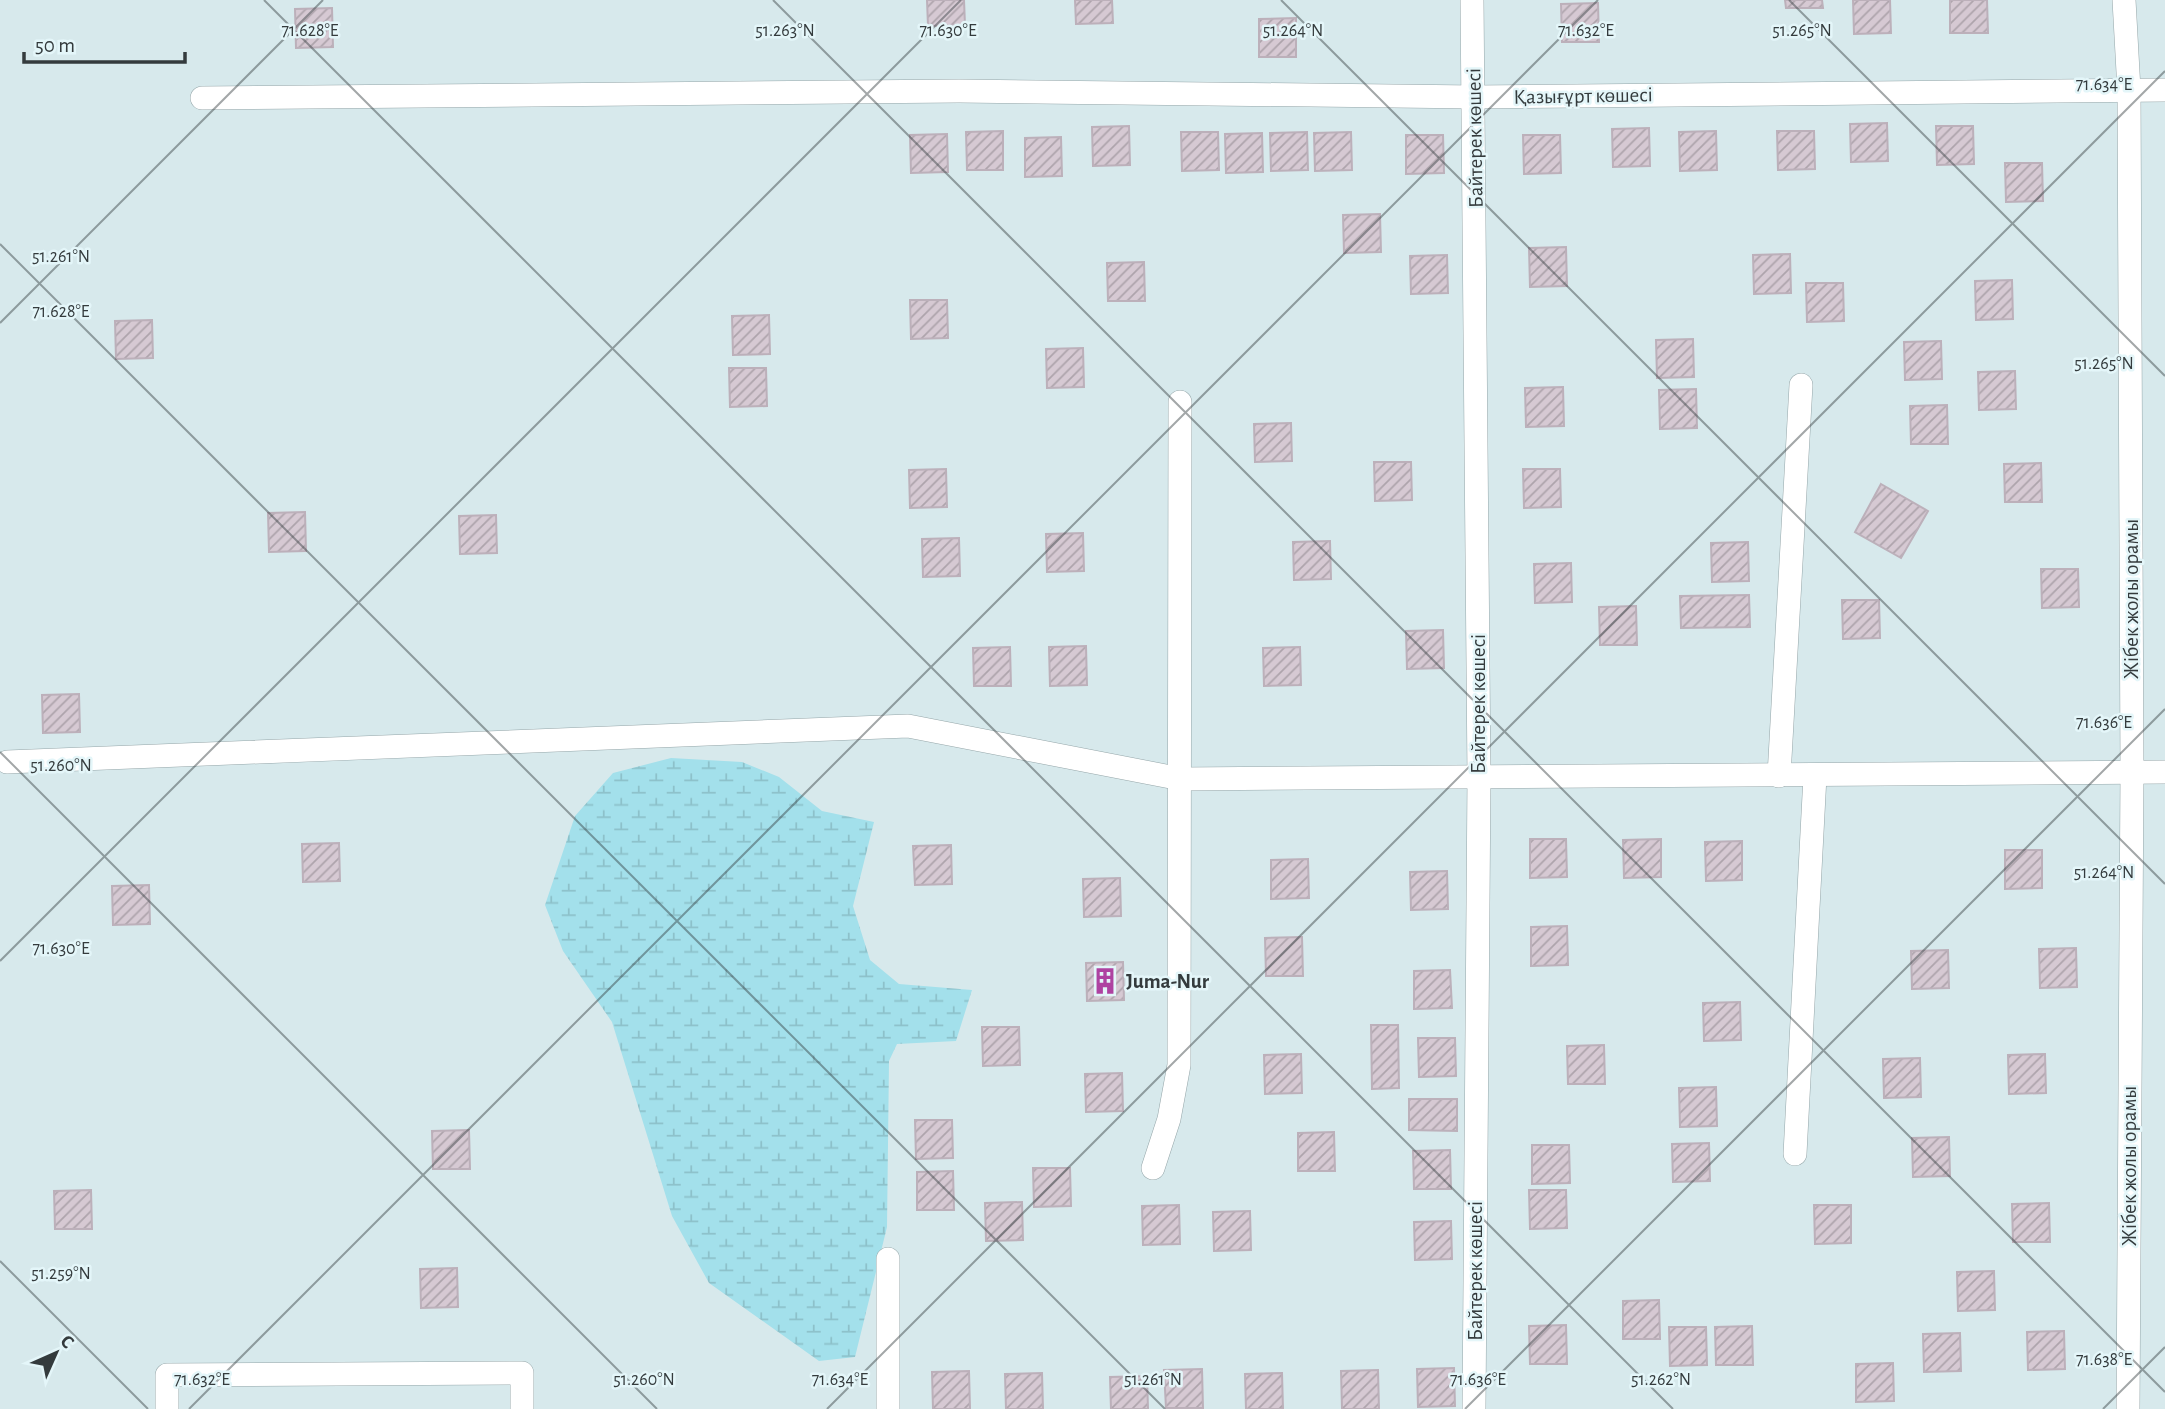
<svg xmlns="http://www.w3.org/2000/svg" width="2165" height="1409" viewBox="0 0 2165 1409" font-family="'Alegreya Sans',sans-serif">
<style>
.wetland{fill:url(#wetland-marsh)}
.building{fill:url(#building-hatch);stroke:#bcb0ba;stroke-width:2}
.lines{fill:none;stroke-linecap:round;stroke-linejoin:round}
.minor-casing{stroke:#95a6a9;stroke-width:24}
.minor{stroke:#fff;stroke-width:23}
.ticks{fill:none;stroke:#343b3d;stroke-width:2;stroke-opacity:0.45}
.labels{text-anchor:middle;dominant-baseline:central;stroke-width:5;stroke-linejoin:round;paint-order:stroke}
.street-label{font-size:21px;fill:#343b3d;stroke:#e4f6f9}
.poi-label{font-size:21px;font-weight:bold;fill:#343b3d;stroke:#e4f6f9;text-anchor:start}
.ticks-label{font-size:18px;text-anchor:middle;fill:#343b3d;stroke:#e4f6f9;stroke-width:5;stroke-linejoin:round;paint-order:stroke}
</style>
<defs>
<pattern id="wetland-marsh" width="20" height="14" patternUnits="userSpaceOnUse" patternTransform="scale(1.75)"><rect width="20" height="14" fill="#a3e0eb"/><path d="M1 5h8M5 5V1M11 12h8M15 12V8" fill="none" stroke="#8dc1ca"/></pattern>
<pattern id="building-hatch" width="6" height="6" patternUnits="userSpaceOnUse" patternTransform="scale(1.75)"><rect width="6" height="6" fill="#d6c9d3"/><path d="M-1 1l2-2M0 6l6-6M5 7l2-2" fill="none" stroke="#aea4ac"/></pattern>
</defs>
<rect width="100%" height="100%" fill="#d7e9ec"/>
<path class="wetland" d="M671,758L742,762L779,777L822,811L874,822L853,906L870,960L899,984L972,990L956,1041L897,1044L889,1061L887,1227L855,1357L819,1361L709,1283L672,1216L612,1022L563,951L545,905L575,816L613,773Z"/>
<g class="building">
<path d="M927,0H964L965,25L928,26Z"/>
<path d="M1075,0H1112L1113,23L1076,24Z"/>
<path d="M1785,0H1822L1823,8H1786Z"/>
<path d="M1853,0H1890L1891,33L1854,34Z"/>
<path d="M1950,0H1987L1988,33H1950Z"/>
<path d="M1598,3L1599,42H1562L1561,4Z"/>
<path d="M332,8L333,47L296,48L295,9Z"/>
<path d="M1296,18V57H1259V19Z"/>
<path d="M1887,123L1888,161L1851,162L1850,124Z"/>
<path d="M1129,126L1130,165L1093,166L1092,127Z"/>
<path d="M1936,126H1973L1974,164L1937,165Z"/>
<path d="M1649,128L1650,166L1613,167L1612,129Z"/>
<path d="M1003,131V170H967L966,132Z"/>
<path d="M1716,131L1717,170L1680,171L1679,132Z"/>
<path d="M1777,131H1814L1815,169L1778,170Z"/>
<path d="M1181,132H1218L1219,170L1182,171Z"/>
<path d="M1307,132L1308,170L1271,171L1270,133Z"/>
<path d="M1351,132L1352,170L1315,171L1314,133Z"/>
<path d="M1262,133L1263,172L1226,173L1225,134Z"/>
<path d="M947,134L948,172L911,173L910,135Z"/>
<path d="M1406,135H1443L1444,173L1406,174Z"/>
<path d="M1523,135H1560L1561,173L1524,174Z"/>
<path d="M1061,137L1062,176L1025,177V138Z"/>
<path d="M2005,163H2042L2043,201L2006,202Z"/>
<path d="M1380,214L1381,252L1344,253L1343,215Z"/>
<path d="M1566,247L1567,286L1530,287L1529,248Z"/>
<path d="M1790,254L1791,293L1754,294L1753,255Z"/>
<path d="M1447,255L1448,293L1411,294L1410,256Z"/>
<path d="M1144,262L1145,301H1108L1107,263Z"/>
<path d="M2012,280L2013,319L1976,320L1975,281Z"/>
<path d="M1806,283H1843L1844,321L1807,322Z"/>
<path d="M910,300H947L948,338L911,339Z"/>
<path d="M769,315L770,354L733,355L732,316Z"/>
<path d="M152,320L153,358L116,359L115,321Z"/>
<path d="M1693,339L1694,377L1657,378L1656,340Z"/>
<path d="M1941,341L1942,379L1905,380L1904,342Z"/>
<path d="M1083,348L1084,387L1047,388L1046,349Z"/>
<path d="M729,368H766L767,406L730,407Z"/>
<path d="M2015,371L2016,409L1979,410L1978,372Z"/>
<path d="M1563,387L1564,426L1526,427L1525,388Z"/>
<path d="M1696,389L1697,428L1660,429L1659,390Z"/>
<path d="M1947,405L1948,444H1911L1910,406Z"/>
<path d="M1291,423L1292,461L1255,462L1254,424Z"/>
<path d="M1374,462H1411L1412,500L1375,501Z"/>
<path d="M2041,463L2042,502H2005L2004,464Z"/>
<path d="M946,469L947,507L910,508L909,470Z"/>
<path d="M1523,469H1560L1561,507L1524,508Z"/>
<path d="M1881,484L1928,511L1901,558L1855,532Z"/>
<path d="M305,512L306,551L269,552L268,513Z"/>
<path d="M496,515L497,553L460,554L459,516Z"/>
<path d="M1083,533L1084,571L1047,572L1046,534Z"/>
<path d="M959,538L960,576L923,577L922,539Z"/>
<path d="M1330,541L1331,579L1294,580L1293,542Z"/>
<path d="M1748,542L1749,581L1712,582L1711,543Z"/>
<path d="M1571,563L1572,602L1535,603L1534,564Z"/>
<path d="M2041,569H2078L2079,607L2042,608Z"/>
<path d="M1749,595L1750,627L1681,628L1680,596Z"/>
<path d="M1842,600H1879L1880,638L1843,639Z"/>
<path d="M1636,606L1637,645H1600L1599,607Z"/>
<path d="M1443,630L1444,668L1407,669L1406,631Z"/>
<path d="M1086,646L1087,685L1050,686L1049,647Z"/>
<path d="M1010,647L1011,686H974L973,648Z"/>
<path d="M1300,647L1301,685L1264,686L1263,648Z"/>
<path d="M79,694L80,732L43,733L42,695Z"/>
<path d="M1530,839H1566L1567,877L1530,878Z"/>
<path d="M1661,839V877L1624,878L1623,840Z"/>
<path d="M1742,841V880L1706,881L1705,842Z"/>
<path d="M339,843L340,881L303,882L302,844Z"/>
<path d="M951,845L952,884L915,885L913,846Z"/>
<path d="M2005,850H2042V888L2005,889Z"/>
<path d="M1308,859L1309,898L1271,899V860Z"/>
<path d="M1447,871L1448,909L1411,910L1410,872Z"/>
<path d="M1120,878L1121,916L1084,917L1083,879Z"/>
<path d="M149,885L150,924L113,925L112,886Z"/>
<path d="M1567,926L1568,965L1531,966V927Z"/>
<path d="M1302,937L1303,976H1266L1265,938Z"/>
<path d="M2076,948L2077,987L2040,988L2039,949Z"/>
<path d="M1948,950L1949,988L1912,989L1911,951Z"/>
<path d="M1123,962L1124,1000L1087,1001L1086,963Z"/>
<path d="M1450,970L1452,1008L1414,1009V971Z"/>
<path d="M1740,1002L1741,1040L1704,1041L1703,1003Z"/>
<path d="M1371,1025H1398L1399,1088L1372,1089Z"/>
<path d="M982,1027H1019L1020,1065L983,1066Z"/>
<path d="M1418,1038H1455L1456,1076L1419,1077Z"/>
<path d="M1604,1045L1605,1084H1568L1567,1046Z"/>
<path d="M1301,1054L1302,1093L1265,1094L1264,1055Z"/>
<path d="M2045,1054L2046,1093L2009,1094L2008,1055Z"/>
<path d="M1920,1058L1921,1097L1884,1098L1883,1059Z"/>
<path d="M1122,1073L1123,1111L1086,1112L1085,1074Z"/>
<path d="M1716,1087L1717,1126L1680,1127L1679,1088Z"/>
<path d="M1409,1099H1457V1131L1409,1130Z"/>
<path d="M915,1120H952L953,1158L916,1159Z"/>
<path d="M469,1130L470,1169H433L432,1131Z"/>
<path d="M1334,1132L1335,1171H1298V1133Z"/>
<path d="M1949,1137L1950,1176L1913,1177L1912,1138Z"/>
<path d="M1709,1143L1710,1181L1673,1182L1672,1144Z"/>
<path d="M1532,1145H1569L1570,1183L1532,1184Z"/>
<path d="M1450,1150L1451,1189H1414L1413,1151Z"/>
<path d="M1033,1168H1070L1071,1206L1034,1207Z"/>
<path d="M953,1171L954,1210H917V1172Z"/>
<path d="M91,1190L92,1229H55L54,1191Z"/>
<path d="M1529,1190H1566L1567,1228L1530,1229Z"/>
<path d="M1022,1202L1023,1240L986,1241L985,1203Z"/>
<path d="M2049,1203L2050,1242H2013L2012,1204Z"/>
<path d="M1179,1205L1180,1244L1143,1245L1142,1206Z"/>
<path d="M1814,1205H1851V1243L1815,1244Z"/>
<path d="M1250,1211L1251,1250L1214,1251L1213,1212Z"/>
<path d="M1451,1221L1452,1259L1415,1260L1414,1222Z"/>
<path d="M457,1268L458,1307L421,1308L420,1269Z"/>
<path d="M1994,1271L1995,1310L1958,1311L1957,1272Z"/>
<path d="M1659,1300L1660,1339H1623V1301Z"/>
<path d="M1566,1325L1567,1364H1530L1529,1326Z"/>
<path d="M1752,1326L1753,1365H1716L1715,1327Z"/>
<path d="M1669,1327H1706L1707,1365L1670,1366Z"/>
<path d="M2064,1331L2065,1369L2028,1370L2027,1332Z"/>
<path d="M1960,1333L1961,1371L1924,1372L1923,1334Z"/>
<path d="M1893,1363L1894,1401L1856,1402V1364Z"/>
<path d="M1454,1368L1455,1406L1418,1407L1417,1369Z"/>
<path d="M1202,1369L1203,1408H1166L1164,1370Z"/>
<path d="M1378,1370L1379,1409H1342L1341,1371Z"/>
<path d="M969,1371L970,1409H933L932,1372Z"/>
<path d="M1042,1373L1043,1409H1006L1005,1374Z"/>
<path d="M1282,1373L1283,1409H1246L1245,1374Z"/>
<path d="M1147,1376L1148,1409H1111L1110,1377Z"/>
</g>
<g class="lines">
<defs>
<g id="minor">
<path d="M1472,0L1479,777L1474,1409"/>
<path d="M2124,0L2129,90L2132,772L2128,1409"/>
<path d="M202,98L959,91L1475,97L2165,90"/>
<path d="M7,762L908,726L1181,779L2165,772"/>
<path d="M1779,776L1801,385"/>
<path d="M1795,1154L1815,776"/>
<path d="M1153,1168L1169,1119L1179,1065L1180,402"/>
<path d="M167,1409V1375L522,1373V1409"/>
<path d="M888,1409V1259"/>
</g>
</defs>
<use href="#minor" class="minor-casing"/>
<use href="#minor" class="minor"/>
</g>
<path class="ticks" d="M264,0L1673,1409M773,0L2165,1392M1281,0L2165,884M1789,0L2165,376M0,244L1165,1409M0,323L323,0M0,752L657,1409M0,961L961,0M0,1261L148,1409M189,1409L1598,0M827,1409L2165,71M1465,1409L2165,709M2103,1409L2165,1347"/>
<defs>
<symbol id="building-bare" viewBox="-9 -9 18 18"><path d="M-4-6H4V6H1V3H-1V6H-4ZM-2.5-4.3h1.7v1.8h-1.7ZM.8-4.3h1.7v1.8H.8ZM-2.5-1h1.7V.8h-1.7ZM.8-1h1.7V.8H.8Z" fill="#ae42a1" stroke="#e4f6f9" stroke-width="2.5" paint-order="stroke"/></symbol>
</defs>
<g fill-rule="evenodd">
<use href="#building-bare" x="1086" y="962" width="38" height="38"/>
</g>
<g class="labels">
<g class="street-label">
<text transform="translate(1583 96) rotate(-1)">Қазығұрт көшесі</text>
<text transform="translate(1475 138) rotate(-91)">Байтерек көшесі</text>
<text transform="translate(2131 599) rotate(-90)">Жібек жолы орамы</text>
<text transform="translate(1478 704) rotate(-90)">Байтерек көшесі</text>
<text transform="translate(2129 1166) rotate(-90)">Жібек жолы орамы</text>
<text transform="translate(1475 1271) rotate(-90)">Байтерек көшесі</text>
</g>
<g class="poi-label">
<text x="1126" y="981">Juma-Nur</text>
</g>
</g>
<g class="ticks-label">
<text x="310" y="36">71.628°E</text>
<text x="785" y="36">51.263°N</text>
<text x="948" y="36">71.630°E</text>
<text x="1293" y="36">51.264°N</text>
<text x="1586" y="36">71.632°E</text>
<text x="1802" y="36">51.265°N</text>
<text x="2104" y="90">71.634°E</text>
<text x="61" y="262">51.261°N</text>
<text x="61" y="317">71.628°E</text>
<text x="2104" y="369">51.265°N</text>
<text x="2104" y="728">71.636°E</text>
<text x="61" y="771">51.260°N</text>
<text x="2104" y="878">51.264°N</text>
<text x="61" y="954">71.630°E</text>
<text x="61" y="1279">51.259°N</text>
<text x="2104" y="1365">71.638°E</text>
<text x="202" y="1385">71.632°E</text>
<text x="644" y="1385">51.260°N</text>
<text x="840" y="1385">71.634°E</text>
<text x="1478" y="1385">71.636°E</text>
<text x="1153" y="1385">51.261°N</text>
<text x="1661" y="1385">51.262°N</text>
</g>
<g transform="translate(56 1353) rotate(45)" stroke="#e4f6f9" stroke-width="5" paint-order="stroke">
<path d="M0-5L12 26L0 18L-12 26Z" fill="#343b3d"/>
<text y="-10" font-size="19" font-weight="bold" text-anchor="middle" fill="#343b3d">С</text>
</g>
<path d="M24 52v10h161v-10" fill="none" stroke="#343b3d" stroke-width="3.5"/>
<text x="35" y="52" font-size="21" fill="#343b3d" stroke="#e4f6f9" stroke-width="5" paint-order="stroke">50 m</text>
</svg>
